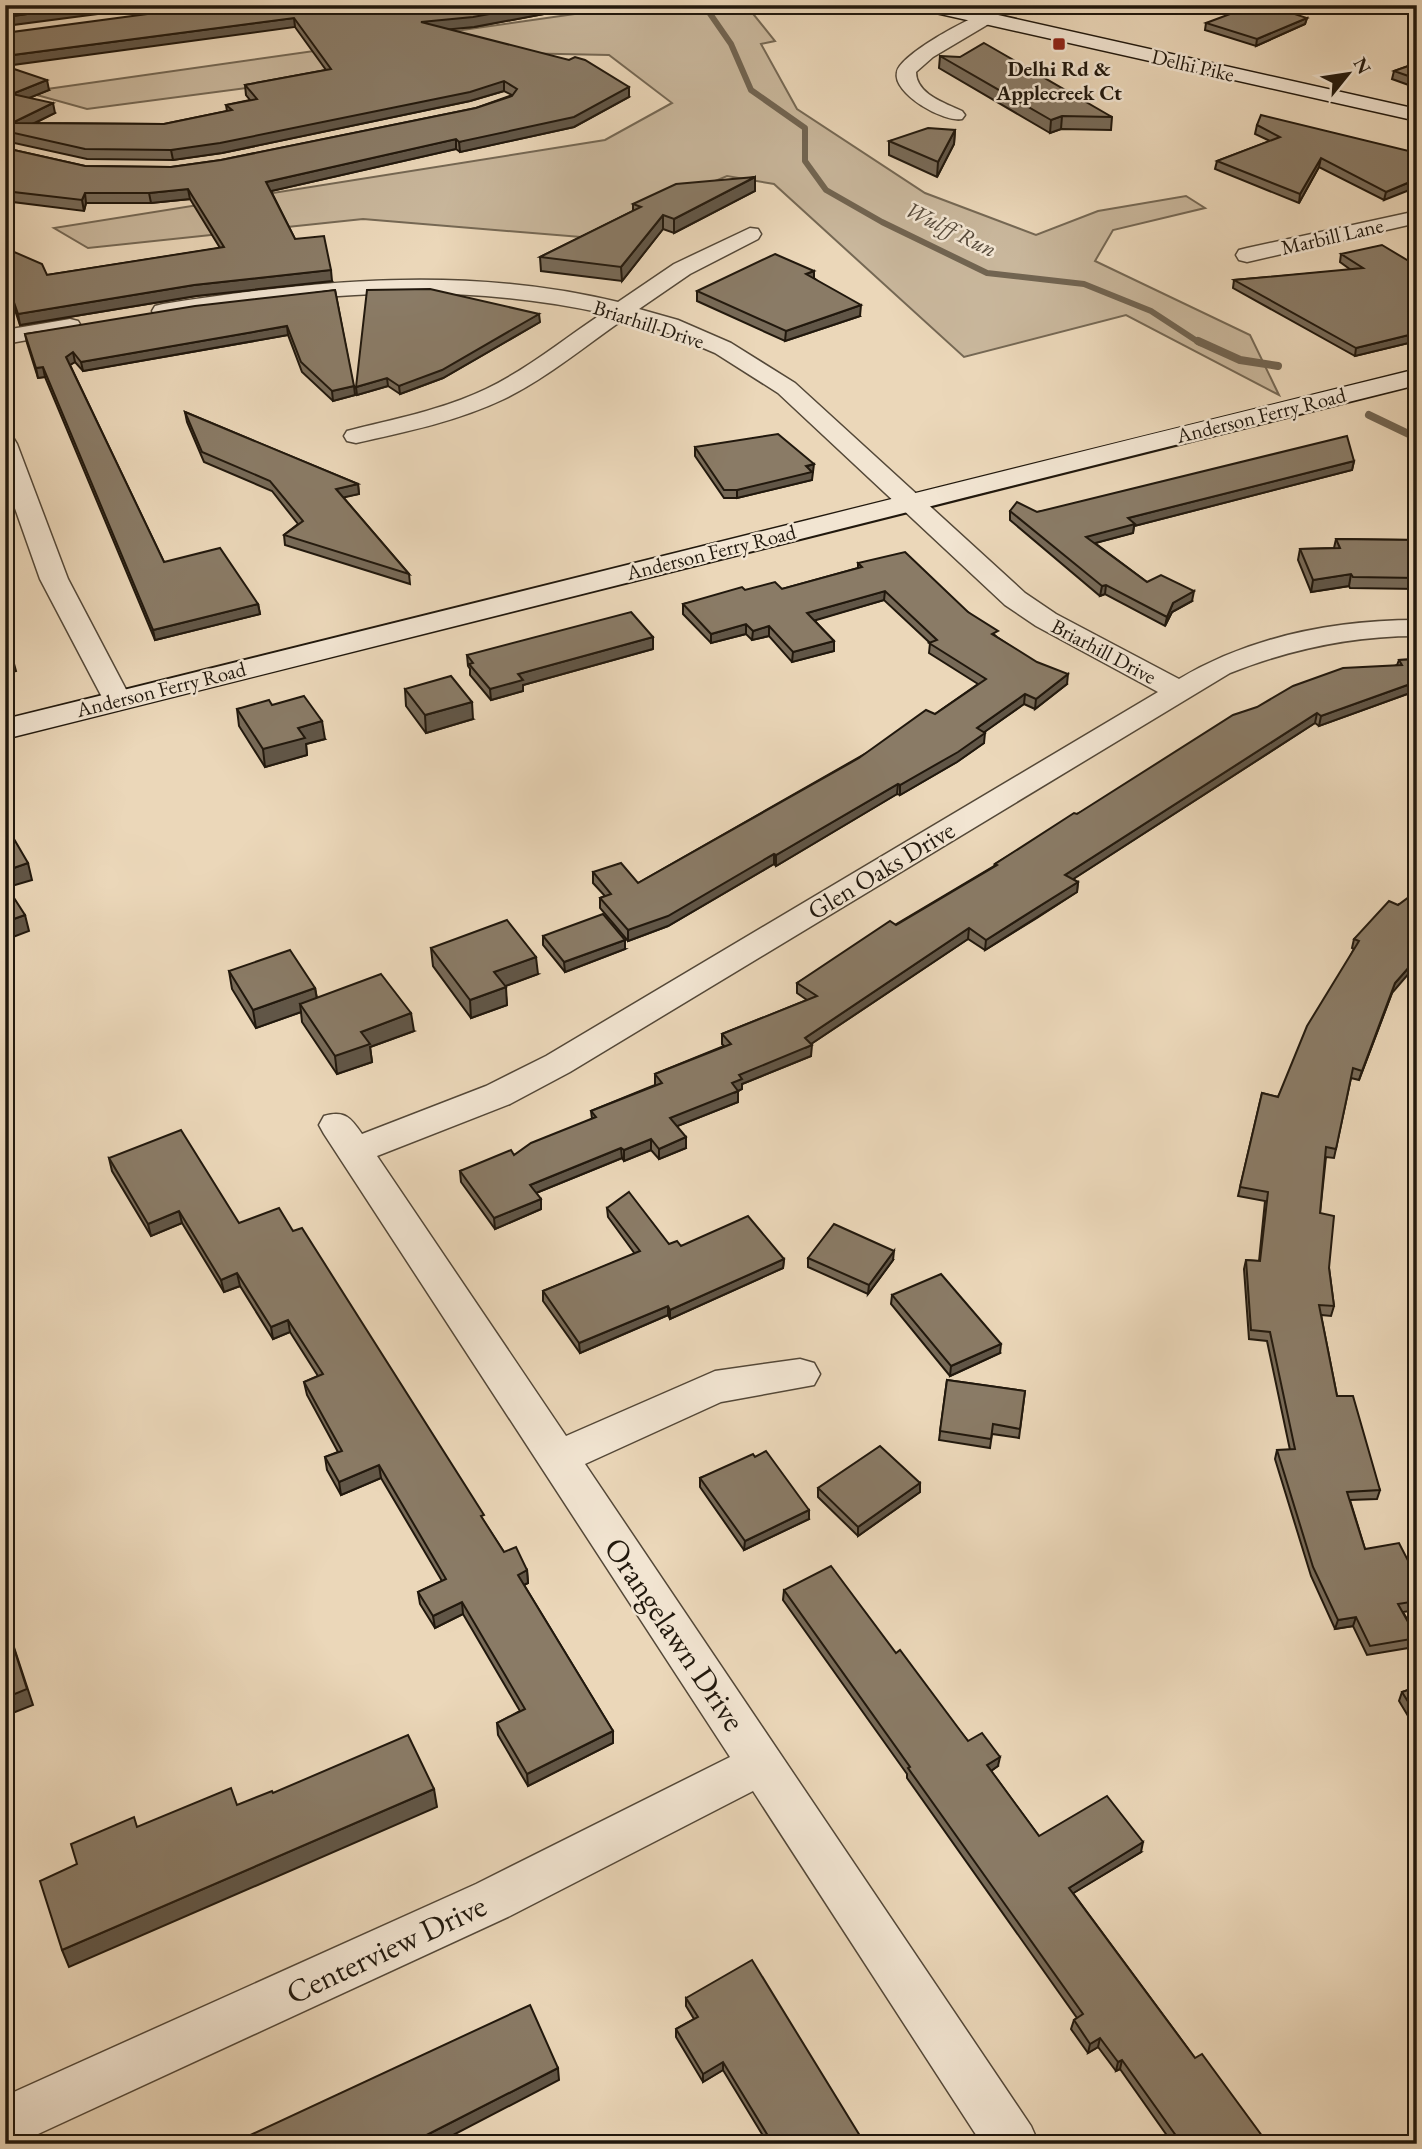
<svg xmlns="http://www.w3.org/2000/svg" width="1422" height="2149" viewBox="0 0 1422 2149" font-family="'EB Garamond',serif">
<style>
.green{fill:#c9b79c;stroke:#756854;stroke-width:2}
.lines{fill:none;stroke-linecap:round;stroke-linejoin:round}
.stream-far1{stroke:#716451;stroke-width:6}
.stream{stroke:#716451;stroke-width:8}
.street-casing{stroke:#544838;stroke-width:3}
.secondary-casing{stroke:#21180d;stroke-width:3}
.street{fill:#f2e5d2;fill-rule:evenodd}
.secondary{fill:#f2e5d2;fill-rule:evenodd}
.wall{fill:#776a58;stroke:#21180d;stroke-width:2}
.shaded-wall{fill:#615647;stroke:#21180d;stroke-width:2}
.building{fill:#8a7b66;stroke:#21180d;stroke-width:2}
.poi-dot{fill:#8f2418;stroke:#f2e5d2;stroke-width:2.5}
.labels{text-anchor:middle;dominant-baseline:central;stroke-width:5;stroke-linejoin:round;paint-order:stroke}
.far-street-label{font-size:21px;fill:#21180d;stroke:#f2e5d2}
.far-poi-label{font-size:21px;font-weight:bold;fill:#21180d;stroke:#f2e5d2}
.far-water-label{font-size:23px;font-style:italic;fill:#564a3b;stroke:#f2e5d2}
.street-label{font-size:26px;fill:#21180d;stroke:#f2e5d2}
.near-street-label{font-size:32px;fill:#21180d;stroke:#f2e5d2}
</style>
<rect width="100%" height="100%" fill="#ebd7b9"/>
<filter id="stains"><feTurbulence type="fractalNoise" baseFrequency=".00286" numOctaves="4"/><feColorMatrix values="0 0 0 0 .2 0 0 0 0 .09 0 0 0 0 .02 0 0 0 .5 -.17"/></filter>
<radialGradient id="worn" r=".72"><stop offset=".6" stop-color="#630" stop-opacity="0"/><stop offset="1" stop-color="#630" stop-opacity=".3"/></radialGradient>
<path class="green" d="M638,5H746L775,41L761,44L797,109L925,193L1036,235L1098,211L1186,196L1205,208L1113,230L1095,261L1250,335L1279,395L1126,315L964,357L774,184L727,176L581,237L363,219L88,248L54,228L605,140L672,103L609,55L511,53L87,109L26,92Z"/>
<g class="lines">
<path class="stream-far1" d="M704,5L731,44L751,90L805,128V161L826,190L882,222L987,273L1084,284L1151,311L1200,343"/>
<g class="stream">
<path d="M1198,341L1240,360L1278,366"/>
<path d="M1369,415L1417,438"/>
</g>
<defs>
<g id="street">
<path d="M986,13L995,18L992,22L933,57L916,72C916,94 945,103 962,111L965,115L962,119C945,123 892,94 897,72C900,55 969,17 986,13Z"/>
<path d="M1417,211V223L1247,262L1239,260L1236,255L1239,250L1247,248Z"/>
<path d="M750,228L758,229L761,234L758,239L690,274L639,309L678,320L731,343L795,383L1025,593L1056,614L1179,679C1250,637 1334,620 1417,620V636C1351,636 1291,649 1230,673L570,1072L510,1104L377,1156L566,1436L715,1371L800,1359L814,1363L820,1374L814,1385L721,1402L585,1464L1031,2126L1039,2144H982L753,1791L510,1916L23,2141L5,2144V2096L476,1884L730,1757L324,1134L319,1125L324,1116C345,1110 351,1118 362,1134L486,1086L546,1056L1158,692L1036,626L1005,605L778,393L715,353L661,330L624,319C585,346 547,378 504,399C458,421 406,432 356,443L347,441L344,436L347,431C394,419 442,410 486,389C528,369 565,338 603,313C447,280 318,293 163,318L155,316L152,311L155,306L163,304C317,280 465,265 618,302L674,264Z"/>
<path d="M70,319L78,321L81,326L78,331L5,344V330Z"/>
<path d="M5,437L14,439L17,444L68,579L131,699L127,705L117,708L107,705L103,699L40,579L5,480Z"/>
</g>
<g id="secondary">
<path d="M917,5H954L1417,109V121L927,11Z"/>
<path d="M1417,369V385C946,501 476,622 5,739V719C476,604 946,484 1417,369Z"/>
</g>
</defs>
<use href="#street" class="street-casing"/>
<use href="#secondary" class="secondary-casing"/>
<use href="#street" class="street"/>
<use href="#secondary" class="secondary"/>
</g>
<g class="wall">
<path d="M215,5H592L474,27L448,29L629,97L574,127L460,152L456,149L271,191L295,239L332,281L196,296L20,325L5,280V248L47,275L220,248L190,199L151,203H86L84,211L5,201V148L85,166L171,167L221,160L476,108L512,95L504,91L470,101L222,153L173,160L87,159L5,141V66L49,90L29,98L55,113L35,123L164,124L227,111L226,105L250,100L246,95L245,85L326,70L295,27Z"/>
<path d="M1307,18L1305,24L1256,46L1205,30L1206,23Z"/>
<path d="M940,56L1112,117L1111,130L1061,129L1050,133L939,68Z"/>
<path d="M1417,63V88L1392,79L1394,71Z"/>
<path d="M1257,125L1417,153L1384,200L1319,167L1299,203L1215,169L1217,161L1270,141L1255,134Z"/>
<path d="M955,130L954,144L937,177L889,155V141Z"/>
<path d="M755,177V191L674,233L663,229L622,281L541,271L540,257L633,211V204Z"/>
<path d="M1341,254L1417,266V341L1355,356L1233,288L1234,280L1351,270L1340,262Z"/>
<path d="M814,271V278L860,316L785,341L697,301V291Z"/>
<path d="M335,290L355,395L333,401L302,372L288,335L83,371L75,362L70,365L164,562L258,604L260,614L155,640L45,377L38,378L27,343L25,334Z"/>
<path d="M540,322L443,378L400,394L388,386L357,395L356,387Z"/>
<path d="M185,412L358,484L359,494L343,497L409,574L410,584L285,545L284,535L298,524L272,491L204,462L187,422Z"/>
<path d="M695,447L813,473H812V480L737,498H724L695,456Z"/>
<path d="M1354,461L1352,470L1134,526L1133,533L1095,543L1147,582L1192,601L1172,612L1165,626L1105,594L1100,596L1010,520V511L1037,512Z"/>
<path d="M1336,539L1417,540V589L1350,588L1349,586L1311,592L1298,560L1300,549L1334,548Z"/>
<path d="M858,563L968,612L997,637L1067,684L1035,709L1024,704L984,732V743L957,762L900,795L897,794L776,866L774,864L668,926L628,941L600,908V898L605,896L593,883V872L638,883L935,714L978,684L929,653L930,643L884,600L814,620L834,641V651L792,662L769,636L752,640L746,634L711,643L683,614V604L745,590L782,589L858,568Z"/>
<path d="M653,649L523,685V691L491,700L470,675V669L468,666L467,655Z"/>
<path d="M1417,659V699H1414L1410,693L1319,726L1315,723L1073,879L1078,882L1077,892L1037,918L985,950L968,939L811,1044V1056L742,1084V1089L738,1091V1102L677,1126L686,1148L659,1159L651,1150L624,1161L622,1158L536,1193L541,1199V1209L495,1229L461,1182L460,1171L514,1155L592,1119L591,1111L655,1085V1074L724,1046L722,1044V1034L807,1000L797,993V983L994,866L995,864L1077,814L1397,665L1399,660Z"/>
<path d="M405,689L473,719L426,733L406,706Z"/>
<path d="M272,705L325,739L306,744L307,755L265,767L239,726L237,709Z"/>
<path d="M1398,905L1392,993L1359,1080L1351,1078L1334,1158L1326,1157L1320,1213L1329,1268L1334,1306L1331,1316L1321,1315L1337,1396L1380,1490L1377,1499L1350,1500L1365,1549L1417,1578V1610L1403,1612L1417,1636L1414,1647L1367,1655L1353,1626L1335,1629L1311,1576L1275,1459L1277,1450H1290L1267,1341L1249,1339L1244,1269L1246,1260L1259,1261L1265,1201L1238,1196L1262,1093L1278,1097L1354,949L1352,948L1354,939Z"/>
<path d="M543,936L625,949L565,972L543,945Z"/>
<path d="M431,948L538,974L505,986L507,1005L471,1018L433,966Z"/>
<path d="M229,971L315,988L317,998L414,1031L370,1047L372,1062L337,1074L302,1022L301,1012L256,1028L232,989Z"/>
<path d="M109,1158L239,1223L293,1231L504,1552L527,1570L528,1583L524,1585L613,1731V1743L528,1786L498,1735L497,1723L520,1711L463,1614L435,1628L420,1604L418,1592L442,1581L381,1478L341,1495L327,1470L325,1457L338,1452L307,1395L304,1382L318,1376L290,1332L273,1339L240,1286L224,1292L182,1223L151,1236L112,1171Z"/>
<path d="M607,1208L669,1244L784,1259L783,1268L670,1319L668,1315L580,1353L543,1301V1291L635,1254L608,1217Z"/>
<path d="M808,1258L893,1260L868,1294L808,1267Z"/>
<path d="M892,1295L1000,1353L950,1376L891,1304Z"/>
<path d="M947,1380L1025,1391L1019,1438L992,1434L990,1448L939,1440Z"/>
<path d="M755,1457L809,1519L744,1550L700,1487V1478Z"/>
<path d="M920,1483V1492L858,1536L818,1497V1488Z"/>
<path d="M784,1590L896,1653L968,1741L998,1766L991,1771L1039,1836L1141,1852L1073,1893L1195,2058L1268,2144H1173L1120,2069L1116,2071L1098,2047L1088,2053L1071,2029L1074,2020L1077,2018L907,1778V1774L783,1600Z"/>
<path d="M1417,1687V1731L1399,1701L1402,1692Z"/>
<path d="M686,1998L865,2144H768L723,2070L703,2082L676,2037V2029L694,2019L686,2006Z"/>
</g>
<g class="shaded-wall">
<path d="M93,5H167L5,26V17Z"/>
<path d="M539,5H592L474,27L422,32L421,22Z"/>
<path d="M294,18L295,27L5,66V56Z"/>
<path d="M1307,18L1305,24L1256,46L1257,39Z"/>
<path d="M47,80L49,90L14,104L12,94Z"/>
<path d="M504,81V91L470,101L222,153L173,160L171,150Z"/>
<path d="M629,87V97L574,127L460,152L459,142Z"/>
<path d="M53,103L55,113L14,133L12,123Z"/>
<path d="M1062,116L1061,129L1050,133L1051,120Z"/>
<path d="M955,130L954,144L937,177L938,162Z"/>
<path d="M456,139V149L267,192L266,182Z"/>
<path d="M1321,158L1319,167L1299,203L1300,194Z"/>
<path d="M755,177V191L674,233V219Z"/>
<path d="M1417,179V187L1384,200L1386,192Z"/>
<path d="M188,189L190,199L151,203L149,193Z"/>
<path d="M85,193L86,203L84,211L82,200Z"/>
<path d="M663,215V229L622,281L621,267Z"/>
<path d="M331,270L332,281L196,296L20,325L18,314L194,285Z"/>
<path d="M814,271V281L806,274Z"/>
<path d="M861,305L860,316L785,341L786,331Z"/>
<path d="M539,314L540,322L443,378L400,394L399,386Z"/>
<path d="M287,326L288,335L83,371L81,362Z"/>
<path d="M1417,333V341L1355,356L1356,348Z"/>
<path d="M73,352L75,362L68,366L66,357Z"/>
<path d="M43,367L45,377L38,378L36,368Z"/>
<path d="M387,378L388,386L357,395L356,387Z"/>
<path d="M354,386L355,395L333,401L332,391Z"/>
<path d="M1354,461L1352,470L1134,526L1133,533L1084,546L1086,537L1128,518Z"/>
<path d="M814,464L812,480L737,498V490Z"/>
<path d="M358,484L359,494L337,499L336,489Z"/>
<path d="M1351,574L1349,586L1311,592L1313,580Z"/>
<path d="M1106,585L1105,594L1100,596L1102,586Z"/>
<path d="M885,591L884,600L806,623L807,613Z"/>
<path d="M1194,591L1192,601L1172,612L1165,626L1167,617L1173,603Z"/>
<path d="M258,604L260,614L155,640L153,630Z"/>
<path d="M746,624V634L711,643V634Z"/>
<path d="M769,626V636L752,640L753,631Z"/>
<path d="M653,637V649L523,685V691L491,700L490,689L518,674Z"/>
<path d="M834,641V651L792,662L793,652Z"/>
<path d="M13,660L16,671L5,674V663Z"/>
<path d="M1068,674L1067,684L1035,709L1036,699Z"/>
<path d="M1413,683L1410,693L1319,726L1321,716Z"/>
<path d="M1025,694L1024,704L976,738L977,728Z"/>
<path d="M472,702L473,719L426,733L425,715Z"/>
<path d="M1317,713L1315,723L1064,885L1065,875Z"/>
<path d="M322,721L325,739L306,744L307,755L265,767L263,749L298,728Z"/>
<path d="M985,733L984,743L957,762L900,795V785Z"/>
<path d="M898,784L897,794L776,866V855Z"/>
<path d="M774,854V864L668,926L628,941V930Z"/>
<path d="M28,863L32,880L5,888V871Z"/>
<path d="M1078,882L1077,892L985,950L986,940Z"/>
<path d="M25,915L29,931L5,940V922Z"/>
<path d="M969,928L968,939L805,1048L812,1045L811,1056L742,1084V1089L734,1093L738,1091V1102L670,1129V1118L732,1083L739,1075L805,1038Z"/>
<path d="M625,940V949L565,972L564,962Z"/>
<path d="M536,957L538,974L495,990L494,972Z"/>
<path d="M1417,958V964L1392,993L1359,1080L1362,1071L1395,983Z"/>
<path d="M506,987L507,1005L471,1018L470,1000Z"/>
<path d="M315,988L318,1006L300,1004L301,1012L256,1028L253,1010Z"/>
<path d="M411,1013L414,1031L370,1047L372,1062L337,1074L335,1056L361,1032Z"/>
<path d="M686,1137V1148L659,1159V1149Z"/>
<path d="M651,1139V1150L624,1161V1150Z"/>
<path d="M621,1148L622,1158L531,1195L530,1185Z"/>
<path d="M541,1199V1209L495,1229L494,1218Z"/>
<path d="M179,1211L182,1223L151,1236L148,1224Z"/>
<path d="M894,1251L893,1260L868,1294L869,1285Z"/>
<path d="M784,1259L783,1268L670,1319V1310Z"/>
<path d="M237,1273L240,1286L224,1292L221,1280Z"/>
<path d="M668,1306V1315L580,1353L579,1343Z"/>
<path d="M288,1320L290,1332L273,1339L271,1327Z"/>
<path d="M1001,1344L1000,1353L950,1376L951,1366Z"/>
<path d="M379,1465L381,1478L341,1495L339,1482Z"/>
<path d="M920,1483V1492L858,1536V1527Z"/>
<path d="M809,1510V1519L744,1550L745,1541Z"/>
<path d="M527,1570L528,1583L519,1587L518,1575Z"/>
<path d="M462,1602L463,1614L435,1628L433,1616Z"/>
<path d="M1356,1617L1353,1626L1335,1629L1338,1620Z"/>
<path d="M5,1620L33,1705L5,1716Z"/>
<path d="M613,1731V1743L528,1786L527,1774Z"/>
<path d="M1000,1757L998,1766L985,1775L987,1765Z"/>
<path d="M434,1789L437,1807L69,1967L62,1950Z"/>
<path d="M1143,1842L1141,1852L1067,1897L1069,1888Z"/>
<path d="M1100,2038L1098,2047L1088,2053L1090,2044Z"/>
<path d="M1122,2060L1120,2069L1116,2071L1118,2062Z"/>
<path d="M723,2062V2070L703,2082V2074Z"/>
<path d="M558,2068L559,2080L436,2144H409Z"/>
</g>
<g class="building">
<path d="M5,5H93L5,17Z"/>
<path d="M215,5H539L473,17L421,22L569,60L575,57L585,60L629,87L574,117L459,142L456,139L266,182L295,239L324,236L331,270L194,285L18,314L5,276V248L42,264L47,275L224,247L188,189L149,193H85L82,200L5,191V148L85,166L171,167L221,160L476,108L512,96L517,89L504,81L470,92L220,143L171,150L85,149L5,131V66L47,80L12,94L53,103L12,123L164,124L232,110L226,105L257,99L245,85L331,69L294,18L5,56V33Z"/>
<path d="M1254,5H1267L1307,18L1257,39L1206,23Z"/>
<path d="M984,43L1112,117L1062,116L1051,120L940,56L960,57Z"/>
<path d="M1417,63V79L1394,71Z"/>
<path d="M1261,115L1417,153V179L1386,192L1321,158L1300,194L1217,161L1280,137L1257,125Z"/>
<path d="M928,128L955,130L938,162L889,141Z"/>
<path d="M755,177L674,219L663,215L621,267L540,257L641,207L633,204L676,184Z"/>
<path d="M1382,245L1417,266V333L1356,348L1234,280L1363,268L1341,254Z"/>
<path d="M775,254L814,271L806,274L861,305L786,331L697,291Z"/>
<path d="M430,289L539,314L442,370L399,386L387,378L356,387L367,290Z"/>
<path d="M335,290L354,386L332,391L301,362L287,326L81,362L73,352L66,357L164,562L220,548L258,604L153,630L43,367L36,368L25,334L195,306Z"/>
<path d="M185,412L358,484L336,489L409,574L284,535L303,521L270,481L202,452Z"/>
<path d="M778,434L814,464L806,466L812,472L737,490H724L695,447Z"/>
<path d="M1347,436L1354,461L1128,518L1135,524L1086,537L1147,582L1161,575L1194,591L1173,603L1167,617L1106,585L1102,586L1010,511L1017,502L1037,512Z"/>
<path d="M1336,539L1417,540V578L1353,577L1351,574L1313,580L1300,549L1340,548Z"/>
<path d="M905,552L968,612L998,631L992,634L1037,662L1068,674L1036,699L1025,694L977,728L985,733L958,752L900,785L898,784L776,855L774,854L668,916L628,930L600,898L611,894L593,872L621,863L638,883L859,758L926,710L935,714L986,679L929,643L937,640L885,591L807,613L834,641L793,652L769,626L753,631L746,624L711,634L683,604L742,587L745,590L775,582L782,589L862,567L858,563Z"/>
<path d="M631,612L653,637L518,674L523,680L490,689L469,664L473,663L467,655Z"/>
<path d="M5,641L13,660L5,663Z"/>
<path d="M1417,659V689L1413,683L1321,716L1317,713L1065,875L1078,882L1038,907L986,940L969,928L805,1038L812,1045L739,1075L742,1079L732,1083L738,1091L670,1118L686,1137L659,1149L651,1139L624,1150L621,1148L530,1185L541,1199L494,1218L460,1171L511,1150L514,1155L531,1143L596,1117L591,1111L662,1083L655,1074L731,1044L722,1034L817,996L797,983L890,921L896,925L997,865L995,864L1074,813L1077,814L1233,715L1257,707L1293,686L1343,668L1402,665L1399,660Z"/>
<path d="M451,676L472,702L425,715L405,689Z"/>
<path d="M304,696L322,721L298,728L305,738L263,749L237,709L269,700L272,705Z"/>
<path d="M7,827L28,863L5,871V828Z"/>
<path d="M5,884L25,915L5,922Z"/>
<path d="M1417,891V958L1395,983L1362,1071L1353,1068L1336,1149L1326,1147L1320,1213L1334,1216L1329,1268L1334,1306L1319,1305L1337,1396H1353L1380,1490L1347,1492L1365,1549L1399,1543L1417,1578V1601L1398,1604L1417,1638L1370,1646L1356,1617L1338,1620L1313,1567L1277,1450L1295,1449L1270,1332L1251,1330L1246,1260L1260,1261L1268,1192L1240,1187L1262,1093L1278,1097L1307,1026L1359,941L1354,939L1389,901L1398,905Z"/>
<path d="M603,914L625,940L564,962L543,936Z"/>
<path d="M507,920L536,957L494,972L506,987L470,1000L431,948Z"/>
<path d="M290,950L315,988L253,1010L229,971Z"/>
<path d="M381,974L411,1013L361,1032L370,1044L335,1056L300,1004Z"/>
<path d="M181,1130L239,1223L279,1208L293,1231L302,1228L484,1515L481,1516L504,1552L516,1547L527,1570L518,1575L613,1731L527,1774L497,1723L525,1709L462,1602L433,1616L418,1592L446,1579L379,1465L339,1482L325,1457L342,1451L304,1382L323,1374L288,1320L271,1327L237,1273L221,1280L179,1211L148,1224L109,1158Z"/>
<path d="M629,1192L669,1244L677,1241L681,1246L748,1216L784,1259L670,1310L668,1306L579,1343L543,1291L640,1251L607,1208Z"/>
<path d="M834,1224L894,1251L869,1285L808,1258Z"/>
<path d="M941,1274L1001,1344L951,1366L892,1295Z"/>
<path d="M947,1380L1025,1391L1020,1429L993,1424L991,1439L940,1431Z"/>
<path d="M880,1446L920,1483L858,1527L818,1488Z"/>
<path d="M766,1451L809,1510L745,1541L700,1478L753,1454L755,1457Z"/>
<path d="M831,1566L896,1653L900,1650L968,1741L982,1733L1000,1757L987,1765L1039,1836L1107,1796L1143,1842L1069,1888L1195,2058L1202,2054L1268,2144H1182L1122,2060L1118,2062L1100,2038L1090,2044L1074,2020L1083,2014L908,1768L910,1767L784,1590Z"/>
<path d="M5,1621L27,1689L5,1698Z"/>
<path d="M1417,1687V1716L1402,1692Z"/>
<path d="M408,1735L434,1789L62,1950L40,1881L77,1864L71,1844L134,1817L137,1827L231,1788L237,1805L272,1791L273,1793Z"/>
<path d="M752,1960L865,2144H773L723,2062L703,2074L676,2029L698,2017L686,1998Z"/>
<path d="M530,2005L558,2068L409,2144H231Z"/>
</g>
<rect class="poi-dot" x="1052" y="37" width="14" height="14" rx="3.5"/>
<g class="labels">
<g class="far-street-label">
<text transform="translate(1193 65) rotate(13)">Delhi Pike</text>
<text transform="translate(1332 236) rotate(-13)">Marbill Lane</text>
<text transform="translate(649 324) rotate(18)">Briarhill Drive</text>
<text transform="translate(1261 415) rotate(-14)">Anderson Ferry Road</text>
<text transform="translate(711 552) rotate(-14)">Anderson Ferry Road</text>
<text transform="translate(1104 651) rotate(28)">Briarhill Drive</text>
<text transform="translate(161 689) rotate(-14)">Anderson Ferry Road</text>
</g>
<g class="far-poi-label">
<text x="1059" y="68">Delhi Rd &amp;<tspan x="1059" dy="24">Applecreek Ct</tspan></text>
</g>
<g class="far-water-label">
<text transform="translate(951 229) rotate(26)">Wulff Run</text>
</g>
<g class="street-label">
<text transform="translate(881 870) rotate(-31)">Glen Oaks Drive</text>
</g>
<g class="near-street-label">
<text transform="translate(675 1634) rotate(56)">Orangelawn Drive</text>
<text transform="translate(386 1949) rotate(-25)">Centerview Drive</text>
</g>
</g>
<rect width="1422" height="2149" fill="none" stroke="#ebd7b9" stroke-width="28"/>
<rect x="7" y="7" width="1408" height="2135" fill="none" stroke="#21180d" stroke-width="3.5"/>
<rect x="14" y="14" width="1394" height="2121" fill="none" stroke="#21180d" stroke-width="2"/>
<g transform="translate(1348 74) rotate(60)" stroke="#f2e5d2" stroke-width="5" paint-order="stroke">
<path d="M0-5L12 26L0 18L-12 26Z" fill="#21180d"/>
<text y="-10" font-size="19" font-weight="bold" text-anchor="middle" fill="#21180d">N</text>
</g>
<rect width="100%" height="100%" filter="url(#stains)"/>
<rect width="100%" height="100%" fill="url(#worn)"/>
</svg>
